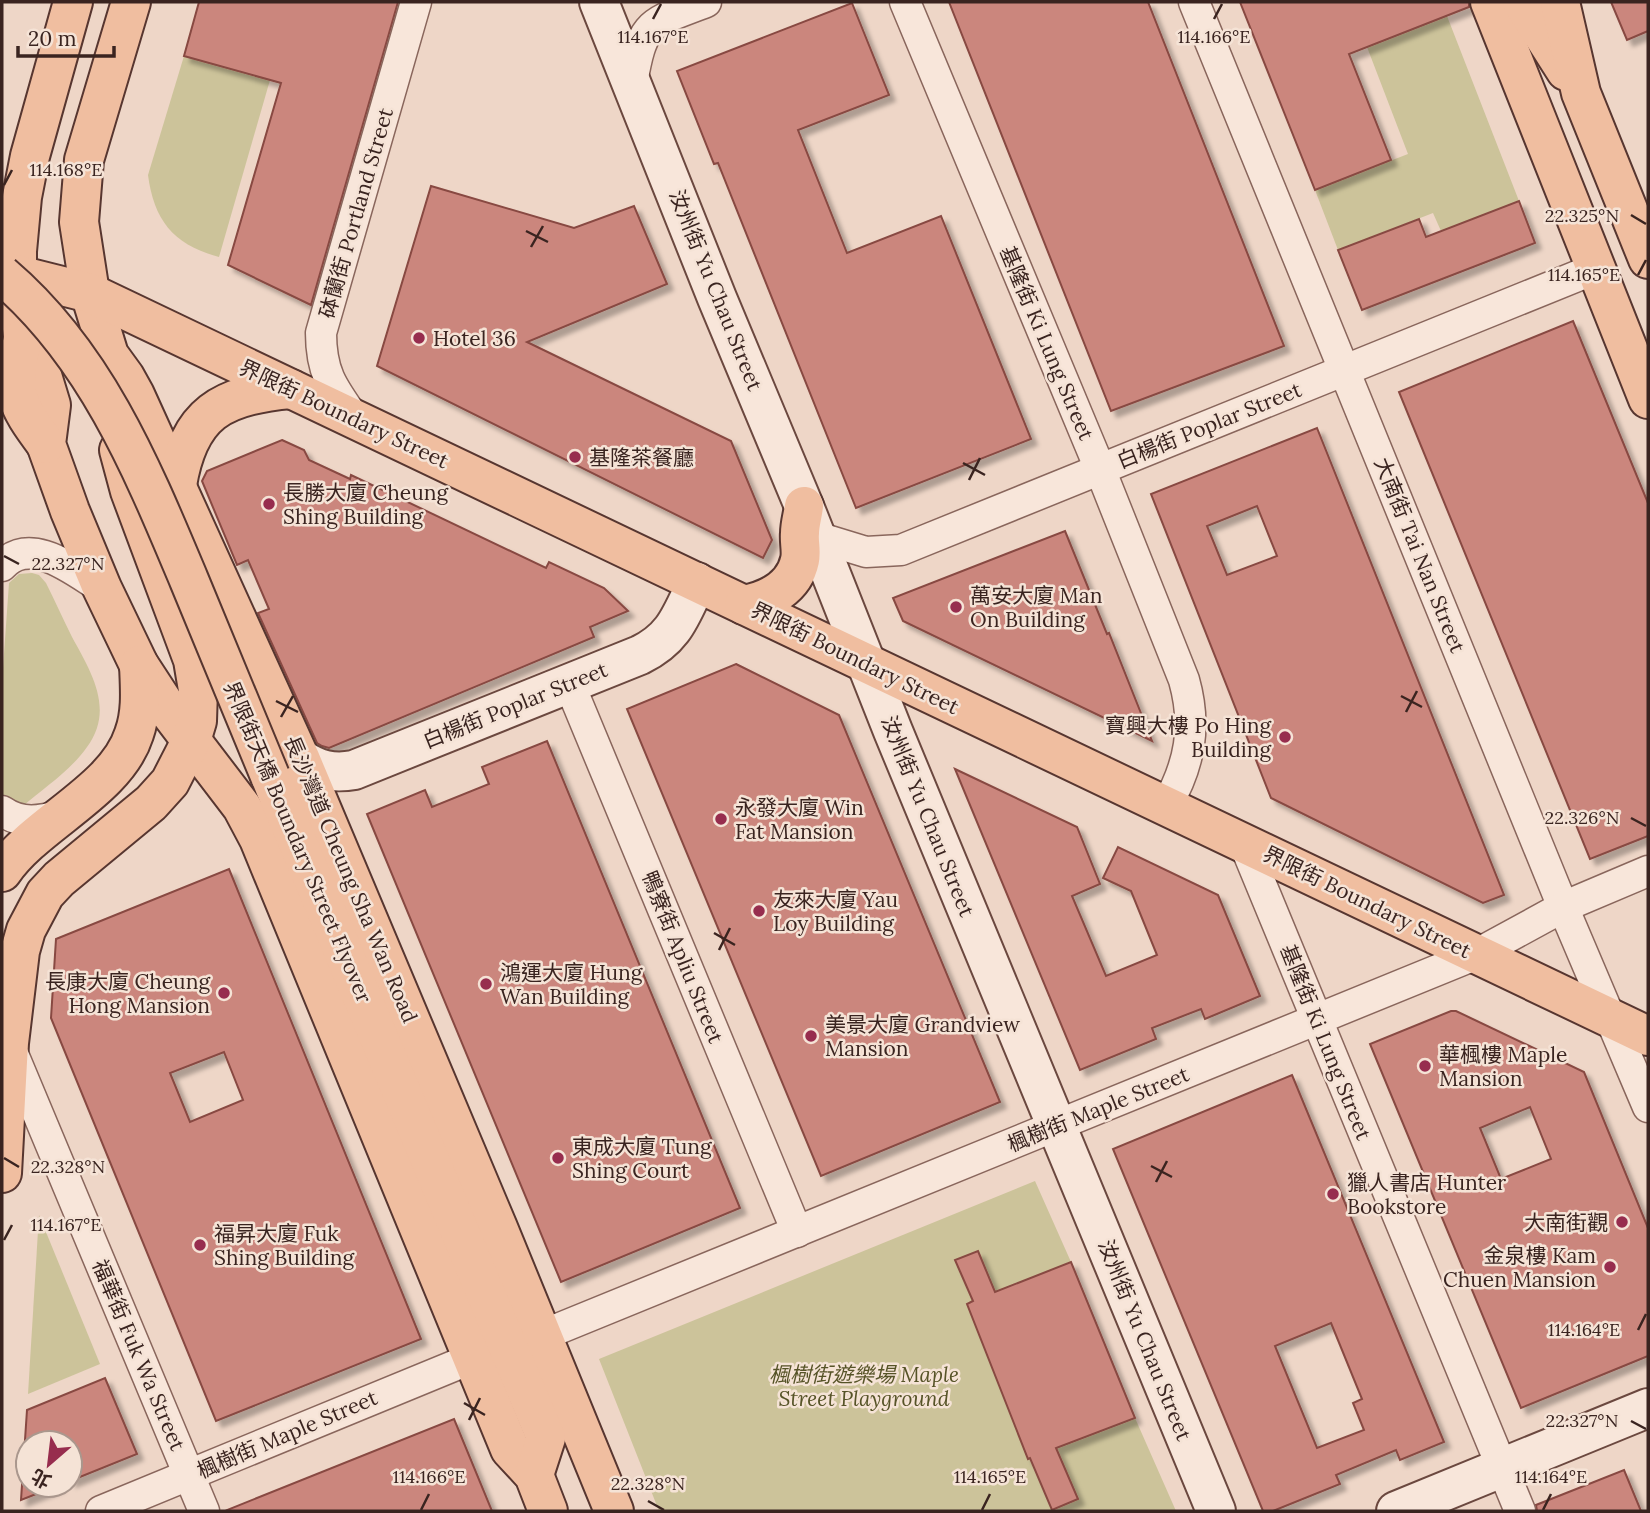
<svg xmlns="http://www.w3.org/2000/svg" width="1650" height="1513" viewBox="0 0 1650 1513" font-family="Lora,'Noto Sans TC',serif">
<style>
.green{fill:#ccc39a}
.building{fill:#cb867d;stroke:#884942;stroke-width:2;fill-rule:evenodd;filter:url(#shadow)}
.lines{fill:none;stroke-linecap:round;stroke-linejoin:round}
.street-casing{stroke:#89665c;stroke-width:33}
.secondary-casing{stroke:#6b483f;stroke-width:42}
.primary-casing{stroke:#573630;stroke-width:42}
.street{stroke:#f8e6da;stroke-width:30}
.secondary{stroke:#f8e6da;stroke-width:38}
.primary{stroke:#f0bea0;stroke-width:38}
.primary-bridge-casing{stroke:#573630;stroke-width:42;stroke-linecap:butt}
.primary-bridge{stroke:#f0bea0;stroke-width:38}
.ticks{fill:none;stroke:#3a2420;stroke-width:2.5}
.poi-dot{fill:#972d4e;stroke:#f5e3d6;stroke-width:2.5}
.labels{text-anchor:middle;dominant-baseline:central;stroke-width:5;stroke-linejoin:round;paint-order:stroke}
.street-label{font-size:21px;fill:#3a2420;stroke:#f5e3d6}
.poi-label{font-size:21px;fill:#3a2420;stroke:#f5e3d6;text-anchor:start}
.park-label{font-size:21px;font-style:italic;fill:#565327;stroke:#f5e3d6}
.ticks-label{font-size:18px;text-anchor:middle;fill:#3a2420;stroke:#f5e3d6;stroke-width:5;stroke-linejoin:round;paint-order:stroke}
</style>
<defs>
<filter id="shadow"><feDropShadow dx="6" dy="6" stdDeviation="2" flood-color="#0004"/></filter>
</defs>
<rect width="100%" height="100%" fill="#eed6c7"/>
<g class="green">
<path d="M1447,16L1519,201L1441,231L1433,213L1338,250L1315,190L1408,154L1367,47Z"/>
<path d="M184,56L270,80L219,257C174,245 154,221 148,175Z"/>
<path d="M32,573L39,575L46,583C55,601 63,619 72,637C91,672 115,709 87,747C71,770 44,788 23,806L8,801L2,793V682L9,583L19,574Z"/>
<path d="M1035,1181L1071,1262L967,1304L1028,1459L1135,1418L1176,1511H659L599,1359Z"/>
<path d="M39,1215L100,1364L28,1394Z"/>
</g>
<g class="building">
<path d="M199,2H398L311,305L228,265L281,83L184,56Z"/>
<path d="M949,2H1148L1284,346L1111,411Z"/>
<path d="M1240,2H1469V7L1349,54L1391,160L1315,190Z"/>
<path d="M1611,2H1648V31L1627,40Z"/>
<path d="M852,3L889,95L798,130L847,253L941,216L1031,439L856,508L718,163L714,164L677,71Z"/>
<path d="M431,186L574,228L634,206L667,284L527,342L731,441L772,540L763,558L377,366Z"/>
<path d="M1519,201L1535,243L1362,310L1338,250L1419,219L1426,237Z"/>
<path d="M1573,321L1648,503V836L1590,859L1399,392Z"/>
<path d="M1317,428L1504,895L1483,903L1271,798L1151,494ZM1257,506L1277,556L1227,575L1207,526Z"/>
<path d="M282,440L304,450L309,460L350,479L351,475L546,568L549,562L604,588L628,611L590,627L594,637L329,748L322,746L317,743L258,613L269,609L248,560L237,565L202,481L207,471Z"/>
<path d="M1065,531L1107,634L1109,633L1152,741L903,621L893,598Z"/>
<path d="M736,664L839,715L1000,1102L821,1176L627,709Z"/>
<path d="M547,741L740,1208L561,1282L367,814L425,790L432,807L489,784L482,767Z"/>
<path d="M955,769L1077,827L1100,884L1072,896L1106,976L1157,955L1131,891L1103,878L1118,847L1218,895L1260,996L1205,1019L1201,1009L1152,1028L1156,1039L1080,1070Z"/>
<path d="M229,869L421,1339L216,1421L51,1018L56,939ZM224,1052L243,1100L190,1122L170,1073Z"/>
<path d="M1451,1011H1456L1584,1072L1648,1228V1356L1521,1408L1370,1044ZM1530,1107L1551,1159L1501,1179L1480,1128Z"/>
<path d="M1292,1075L1444,1442L1400,1460L1396,1450L1336,1475L1340,1484L1273,1511H1263L1113,1149ZM1331,1323L1362,1399L1353,1403L1364,1430L1317,1448L1275,1346Z"/>
<path d="M978,1251L995,1292L1071,1262L1135,1418L1056,1448L1078,1499L1052,1510L1030,1458L1028,1459L967,1304L973,1301L955,1260Z"/>
<path d="M105,1378L137,1454L70,1481V1443H28V1485H59L21,1500L27,1410Z"/>
<path d="M454,1419L492,1511H228L227,1510Z"/>
<path d="M1624,1470L1641,1511H1537L1536,1505Z"/>
</g>
<g class="lines">
<defs>
<g id="street">
<path d="M905,2L1100,469L1184,680C1197,726 1190,765 1166,806"/>
<path d="M1194,2L1563,907L1648,1107"/>
<path d="M632,83C643,20 649,24 706,2"/>
<path d="M354,418C332,387 321,372 321,333L416,2"/>
<path d="M817,537L866,552L901,550L1597,268"/>
<path d="M2,566C31,534 74,571 102,588"/>
<path d="M569,683L797,1232"/>
<path d="M2,811C22,825 40,821 62,815"/>
<path d="M1244,843L1520,1511"/>
<path d="M10,1047L204,1511"/>
<path d="M543,1335L1477,954L1563,907L1648,871"/>
<path d="M101,1511L473,1358"/>
</g>
<g id="secondary">
<path d="M599,2L717,298L804,506L893,731L1216,1511"/>
<path d="M300,758C317,770 333,774 354,770L640,655C675,638 681,615 697,582"/>
<path d="M1396,1511L1648,1408"/>
</g>
<g id="primary">
<path d="M73,2L30,156L22,197L17,251V276L23,339L38,362L51,405L46,444L70,511L102,588L139,665L171,714L242,807L259,839L510,1449L534,1475L548,1511"/>
<path d="M131,2L84,160L79,222L90,293L109,355L125,377L135,395L300,758L498,1228L614,1511"/>
<path d="M1490,2L1648,399"/>
<path d="M1522,2L1566,71"/>
<path d="M1560,2L1581,93L1648,259"/>
<path d="M2,271L90,293L1648,1036"/>
<path d="M23,339C9,390 15,403 46,444"/>
<path d="M177,485C189,413 221,395 291,389"/>
<path d="M744,605C769,600 794,588 800,560C802,551 799,542 800,533C800,524 803,515 804,506"/>
<path d="M270,776L546,1438L534,1475"/>
<path d="M2,872C35,823 116,791 134,734C142,712 140,689 139,665"/>
<path d="M2,1173L9,1043L20,951L26,930L45,894L59,879L151,803L170,782L191,741L197,721L198,690L193,660L130,491L119,450"/>
</g>
</defs>
<use href="#street" class="street-casing"/>
<use href="#secondary" class="secondary-casing"/>
<use href="#primary" class="primary-casing"/>
<use href="#street" class="street"/>
<use href="#secondary" class="secondary"/>
<use href="#primary" class="primary"/>
<defs>
<path id="primary-bridge" d="M2,275C96,355 142,468 189,580C216,645 243,710 270,776"/>
</defs>
<use href="#primary-bridge" class="primary-bridge-casing"/>
<use href="#primary-bridge" class="primary-bridge"/>
</g>
<path class="ticks" d="M653,19L661,4M1214,19L1222,4M4,185L12,170M1631,215L1646,224M526,231L548,242M531,247L543,226M1638,275L1646,260M963,463L985,475M969,480L980,458M4,556L19,564M1401,696L1422,707M276,701L298,712M1406,712L1417,691M281,717L293,696M1631,818L1646,826M714,933L735,945M719,950L730,928M4,1158L19,1167M1151,1166L1172,1177M1156,1182L1167,1161M4,1240L12,1225M1638,1330L1646,1314M464,1403L485,1415M469,1420L480,1398M1631,1421L1646,1429M648,1501L664,1510M421,1510L429,1494M982,1510L990,1494M1543,1510L1551,1494"/>
<g class="poi-dot">
<circle cx="419" cy="338" r="7"/>
<circle cx="575" cy="457" r="7"/>
<circle cx="269" cy="504" r="7"/>
<circle cx="956" cy="607" r="7"/>
<circle cx="1285" cy="737" r="7"/>
<circle cx="721" cy="819" r="7"/>
<circle cx="759" cy="911" r="7"/>
<circle cx="486" cy="984" r="7"/>
<circle cx="224" cy="993" r="7"/>
<circle cx="811" cy="1036" r="7"/>
<circle cx="1425" cy="1066" r="7"/>
<circle cx="558" cy="1158" r="7"/>
<circle cx="1333" cy="1194" r="7"/>
<circle cx="1622" cy="1222" r="7"/>
<circle cx="200" cy="1245" r="7"/>
<circle cx="1610" cy="1267" r="7"/>
</g>
<g class="labels">
<g class="street-label">
<text transform="translate(356 213) rotate(-74)">砵蘭街 Portland Street</text>
<text transform="translate(716 290) rotate(68)">汝州街 Yu Chau Street</text>
<text transform="translate(1047 343) rotate(67)">基隆街 Ki Lung Street</text>
<text transform="translate(344 414) rotate(25)">界限街 Boundary Street</text>
<text transform="translate(1209 425) rotate(-22)">白楊街 Poplar Street</text>
<text transform="translate(1420 555) rotate(68)">大南街 Tai Nan Street</text>
<text transform="translate(855 658) rotate(26)">界限街 Boundary Street</text>
<text transform="translate(515 705) rotate(-22)">白楊街 Poplar Street</text>
<text transform="translate(928 816) rotate(68)">汝州街 Yu Chau Street</text>
<text transform="translate(298 842) rotate(67)">界限街天橋 Boundary Street Flyover</text>
<text transform="translate(351 879) rotate(67)">長沙灣道 Cheung Sha Wan Road</text>
<text transform="translate(1367 902) rotate(26)">界限街 Boundary Street</text>
<text transform="translate(683 957) rotate(68)">鴨寮街 Apliu Street</text>
<text transform="translate(1326 1042) rotate(68)">基隆街 Ki Lung Street</text>
<text transform="translate(1098 1109) rotate(-22)">楓樹街 Maple Street</text>
<text transform="translate(1145 1340) rotate(68)">汝州街 Yu Chau Street</text>
<text transform="translate(139 1355) rotate(67)">福華街 Fuk Wa Street</text>
<text transform="translate(287 1434) rotate(-23)">楓樹街 Maple Street</text>
</g>
<g class="poi-label">
<text x="433" y="338">Hotel 36</text>
<text x="589" y="457">基隆茶餐廳</text>
<text x="283" y="492">長勝大廈 Cheung<tspan x="283" dy="24">Shing Building</tspan></text>
<text x="970" y="595">萬安大廈 Man<tspan x="970" dy="24">On Building</tspan></text>
<text x="1271" y="725" text-anchor="end">寶興大樓 Po Hing<tspan x="1271" dy="24">Building</tspan></text>
<text x="735" y="807">永發大廈 Win<tspan x="735" dy="24">Fat Mansion</tspan></text>
<text x="773" y="899">友來大廈 Yau<tspan x="773" dy="24">Loy Building</tspan></text>
<text x="500" y="972">鴻運大廈 Hung<tspan x="500" dy="24">Wan Building</tspan></text>
<text x="210" y="981" text-anchor="end">長康大廈 Cheung<tspan x="210" dy="24">Hong Mansion</tspan></text>
<text x="825" y="1024">美景大廈 Grandview<tspan x="825" dy="24">Mansion</tspan></text>
<text x="1439" y="1054">華楓樓 Maple<tspan x="1439" dy="24">Mansion</tspan></text>
<text x="572" y="1146">東成大廈 Tung<tspan x="572" dy="24">Shing Court</tspan></text>
<text x="1347" y="1182">獵人書店 Hunter<tspan x="1347" dy="24">Bookstore</tspan></text>
<text x="1608" y="1222" text-anchor="end">大南街觀</text>
<text x="214" y="1233">福昇大廈 Fuk<tspan x="214" dy="24">Shing Building</tspan></text>
<text x="1596" y="1255" text-anchor="end">金泉樓 Kam<tspan x="1596" dy="24">Chuen Mansion</tspan></text>
</g>
<g class="park-label">
<text x="864" y="1374">楓樹街遊樂場 Maple<tspan x="864" dy="24">Street Playground</tspan></text>
</g>
</g>
<g class="ticks-label">
<text x="653" y="43">114.167°E</text>
<text x="1214" y="43">114.166°E</text>
<text x="66" y="176">114.168°E</text>
<text x="1582" y="222">22.325°N</text>
<text x="1584" y="281">114.165°E</text>
<text x="68" y="570">22.327°N</text>
<text x="1582" y="824">22.326°N</text>
<text x="68" y="1173">22.328°N</text>
<text x="66" y="1231">114.167°E</text>
<text x="1584" y="1336">114.164°E</text>
<text x="1582" y="1427">22.327°N</text>
<text x="429" y="1483">114.166°E</text>
<text x="990" y="1483">114.165°E</text>
<text x="1551" y="1483">114.164°E</text>
<text x="648" y="1490">22.328°N</text>
</g>
<rect width="1650" height="1513" fill="none" stroke="#3a2420" stroke-width="7"/>
<g transform="translate(49 1464) rotate(208)"><circle r="33" fill="#f5e3d6" stroke="#aa978d" stroke-width="2"/>
<path d="M0-5L12 26L0 18L-12 26Z" fill="#972d4e"/>
<text y="-10" font-size="19" font-weight="bold" text-anchor="middle" fill="#3a2420">北</text>
</g>
<path d="M18 46v10h96v-10" fill="none" stroke="#3a2420" stroke-width="3.5"/>
<text x="28" y="46" font-size="21" fill="#3a2420" stroke="#f5e3d6" stroke-width="5" paint-order="stroke">20 m</text>
</svg>
